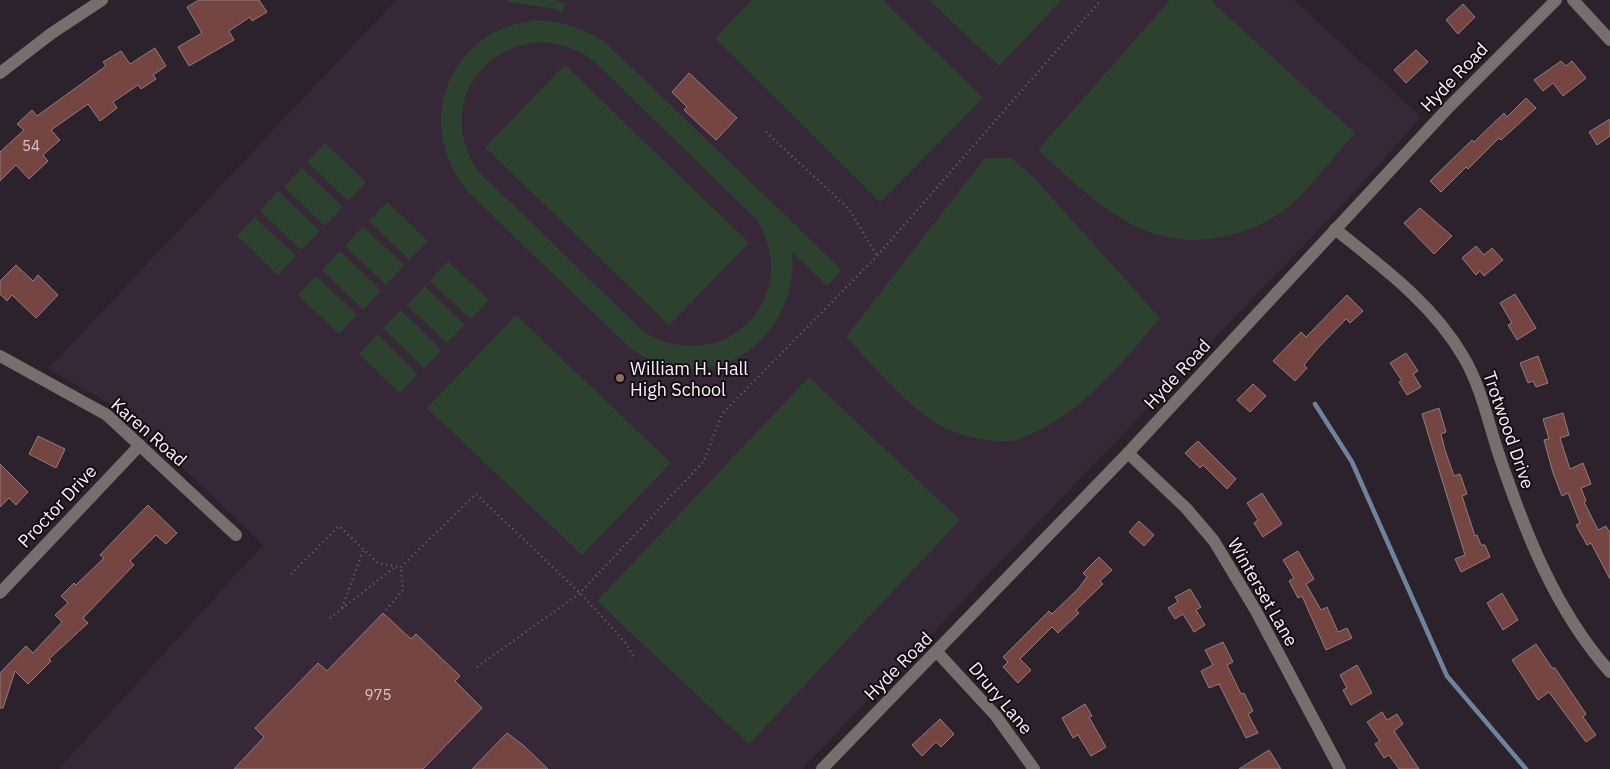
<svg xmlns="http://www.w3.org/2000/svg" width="1610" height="769" viewBox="0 0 1610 769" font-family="'IBM Plex Sans',sans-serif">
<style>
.built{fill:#372837}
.green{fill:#2d422e;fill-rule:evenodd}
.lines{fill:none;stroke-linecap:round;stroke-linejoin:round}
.stream{stroke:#6e849d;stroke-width:4.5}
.building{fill:#754542;stroke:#907d7c}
.path{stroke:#6c636c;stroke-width:2.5;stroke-dasharray:1 4;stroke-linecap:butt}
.minor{stroke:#776f6d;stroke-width:12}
.education-dot{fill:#8d6e63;stroke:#120d12;stroke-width:2}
.labels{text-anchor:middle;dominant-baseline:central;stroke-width:4;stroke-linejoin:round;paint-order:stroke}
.number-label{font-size:15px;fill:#d8c7cb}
.street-label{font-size:18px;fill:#f9f2f9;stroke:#120d12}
.poi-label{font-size:18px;fill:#f9f2f9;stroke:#120d12;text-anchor:start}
</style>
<rect width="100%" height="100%" fill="#2c222c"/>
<path class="built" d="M396,0H1294L1421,117L1348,199L802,769H59L263,545L125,412L48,369Z"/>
<g class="green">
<path d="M508,0H555L565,4L562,12L552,8L508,2Z"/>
<path d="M752,0H883L983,98L880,202L715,38Z"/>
<path d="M929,0H1062L999,66Z"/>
<path d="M1170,0H1210L1355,133C1334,156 1311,188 1288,207C1271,221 1251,230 1230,235C1147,257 1094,201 1038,150Z"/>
<path d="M536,20C563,21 583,28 606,43L842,270L827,286L792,252C800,343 704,404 629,347L469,193C412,126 447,30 536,20ZM540,42C563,43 580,50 597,64L757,220C804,299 723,379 644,332L477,170C440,113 473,48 540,42Z"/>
<path d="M565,65L749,243L669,325L485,147Z"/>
<path d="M325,143L366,182L348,201L307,162Z"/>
<path d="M985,158H1012L1035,179L1160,318C1123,361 1082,414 1028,435C1022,437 1016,441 1010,441C990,443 965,437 947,429C909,410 875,367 846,337Z"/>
<path d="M302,168L343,207L325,226L284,187Z"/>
<path d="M278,191L320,231L301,250L260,211Z"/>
<path d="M387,202L428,241L409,260L369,221Z"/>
<path d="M255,217L296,256L278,275L237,236Z"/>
<path d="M363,227L404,265L386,285L345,246Z"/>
<path d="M340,251L381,291L363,310L322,270Z"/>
<path d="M448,261L489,300L471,319L430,281Z"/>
<path d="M316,276L357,315L339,334L298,295Z"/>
<path d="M425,286L465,325L447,343L407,305Z"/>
<path d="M401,310L442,350L424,368L383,328Z"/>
<path d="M516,315L671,463L582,555L427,408Z"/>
<path d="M378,334L418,374L400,393L359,354Z"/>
<path d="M809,377L960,520L749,744L597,601Z"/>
</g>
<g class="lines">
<path class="stream" d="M1315,404L1352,462L1447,676L1526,769"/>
</g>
<g class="building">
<path d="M199,0H259L267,12L252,21L250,17L229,31L234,40L189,66L178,47L202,33L187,7Z"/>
<path d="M1463,4L1475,17L1458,34L1446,20Z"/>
<path d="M155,48L166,66L153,75L156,79L141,89L138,85L113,102L117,108L100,121L88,104L51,130L60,140L43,155L48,161L29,179L16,165L0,181V152L24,130L17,124L32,110L37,116L106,66L103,62L121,51L130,64Z"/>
<path d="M1416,50L1428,62L1406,83L1394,70Z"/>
<path d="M1561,61L1566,66L1572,61L1586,78L1563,96L1553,83L1543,91L1534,80Z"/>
<path d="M689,73L737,118L716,140L684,110L687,107L672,92Z"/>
<path d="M1526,98L1536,108L1501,140L1499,138L1468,169L1466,167L1441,192L1430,181L1472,140L1474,142L1504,113L1507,117Z"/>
<path d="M1610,119V136L1597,145L1589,132Z"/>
<path d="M1420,208L1452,236L1434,254L1404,223Z"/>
<path d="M1476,246L1484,255L1492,248L1503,260L1484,276L1480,271L1476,275L1462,258Z"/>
<path d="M16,265L33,281L38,275L58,295L36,318L12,295L7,301L0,294V281Z"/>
<path d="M1515,294L1536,328L1517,340L1508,325L1512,323L1500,303Z"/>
<path d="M1347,295L1363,311L1350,323L1346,319L1318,348L1304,365L1307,368L1295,381L1273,361L1301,332L1306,337Z"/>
<path d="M1406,353L1418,371L1413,374L1421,387L1407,395L1399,382L1402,381L1390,363Z"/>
<path d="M1538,356L1548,383L1536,387L1533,381L1528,383L1520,363Z"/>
<path d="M1253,384L1266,396L1250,412L1237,400Z"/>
<path d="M1439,408L1446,432L1441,434L1445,450L1454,476L1460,474L1467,494L1462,496L1475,536L1477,535L1481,545H1485L1490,557L1461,572L1455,559L1465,555L1422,414Z"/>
<path d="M1563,413L1569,435L1560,438L1570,469L1583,463L1591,484L1581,488L1586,501L1584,502L1598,530L1606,526L1610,533V579L1591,543L1587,545L1576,525L1580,523L1568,493L1562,496L1553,473L1544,440L1549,439L1543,419Z"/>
<path d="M38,436L65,449L56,468L29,454Z"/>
<path d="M1198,441L1236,479L1227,489L1203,465L1200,468L1185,453Z"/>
<path d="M0,464L28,492L16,505L9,498L0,507Z"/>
<path d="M1262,493L1282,524L1263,537L1254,523L1258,520L1247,503Z"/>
<path d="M148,505L177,533L166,544L156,535L130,561L134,565L83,618L88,623L49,659L51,661L28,684L15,671L3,708H0V673L26,646L33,653L62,622L55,615L68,603L61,596L74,583L76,585L104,558L100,555Z"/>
<path d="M1139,521L1154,535L1144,546L1129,532Z"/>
<path d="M1298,551L1314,579L1306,584L1321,610L1327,607L1338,632L1347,628L1352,638L1326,650L1302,596L1298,598L1289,581L1294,578L1283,560Z"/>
<path d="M1099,557L1112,570L1100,581L1103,584L1076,610L1079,613L1058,633L1052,627L1020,659L1031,670L1018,683L1003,667L1008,662L1003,657L1049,611L1052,614L1078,589L1087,577L1083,573Z"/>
<path d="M1190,589L1201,607L1196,610L1205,625L1194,632L1183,614L1175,619L1168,608L1178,602L1175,597Z"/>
<path d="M1502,593L1518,620L1503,630L1487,603Z"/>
<path d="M383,613L411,639L416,634L460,676L455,681L482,708L423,769H234L264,737L255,728L318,663L327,671Z"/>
<path d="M1223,642L1233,662L1227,665L1241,694L1244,693L1253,711L1248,714L1258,733L1246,738L1219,684L1209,688L1201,671L1213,665L1205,650Z"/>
<path d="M1536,644L1552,668H1555L1586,714L1583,717L1596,735L1586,742L1549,692L1538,700L1512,660Z"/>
<path d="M1357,665L1372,693L1351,705L1343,690L1347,688L1340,675Z"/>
<path d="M1085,704L1092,716L1089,717L1106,747L1091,756L1078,735L1073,738L1062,718Z"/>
<path d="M1382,712L1387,720L1397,714L1403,724L1394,731L1419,769H1399L1389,755L1384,758L1375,744L1380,741L1367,722Z"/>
<path d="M940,719L954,734L941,747L936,742L922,756L912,745Z"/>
<path d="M507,733L523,745L548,769H472Z"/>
<path d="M1269,750L1281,769H1239Z"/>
</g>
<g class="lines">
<g class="path">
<path d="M766,132L849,209L877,256"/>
<path d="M291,574L339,526L378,563L401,567L476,494L580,593L625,642L634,658"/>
<path d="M342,608L363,551"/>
<path d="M386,610L403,590L401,567"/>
<path d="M330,618L395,567"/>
<path d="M477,667L580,593L704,461L722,414L877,256L1101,0"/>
</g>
<g class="minor">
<path d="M1573,0L1610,40"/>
<path d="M0,73L52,33L102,0"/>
<path d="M1335,229C1382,267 1432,303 1463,356C1481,386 1488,422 1499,455C1525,532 1555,610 1610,672"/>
<path d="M0,356L107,415L236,535"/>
<path d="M1128,453L1186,508L1214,541L1256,611L1340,769"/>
<path d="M0,593L140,445"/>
<path d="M937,652L996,716L1034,769"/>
<path d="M822,769L1128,453L1449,107L1556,0"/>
</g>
</g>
<circle class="education-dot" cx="620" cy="378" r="5"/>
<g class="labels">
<g class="number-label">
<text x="31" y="145">54</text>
<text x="378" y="694">975</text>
</g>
<g class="street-label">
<text transform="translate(1454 77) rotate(-46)">Hyde Road</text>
<text transform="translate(1177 374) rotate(-47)">Hyde Road</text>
<text transform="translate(1509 430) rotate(71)">Trotwood Drive</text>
<text transform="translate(149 432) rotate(41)">Karen Road</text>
<text transform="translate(57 506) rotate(-47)">Proctor Drive</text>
<text transform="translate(1263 592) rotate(60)">Winterset Lane</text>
<text transform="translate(898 666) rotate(-45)">Hyde Road</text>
<text transform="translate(1001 698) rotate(50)">Drury Lane</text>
</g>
<g class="poi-label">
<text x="630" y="368">William H. Hall<tspan x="630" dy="21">High School</tspan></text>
</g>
</g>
</svg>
